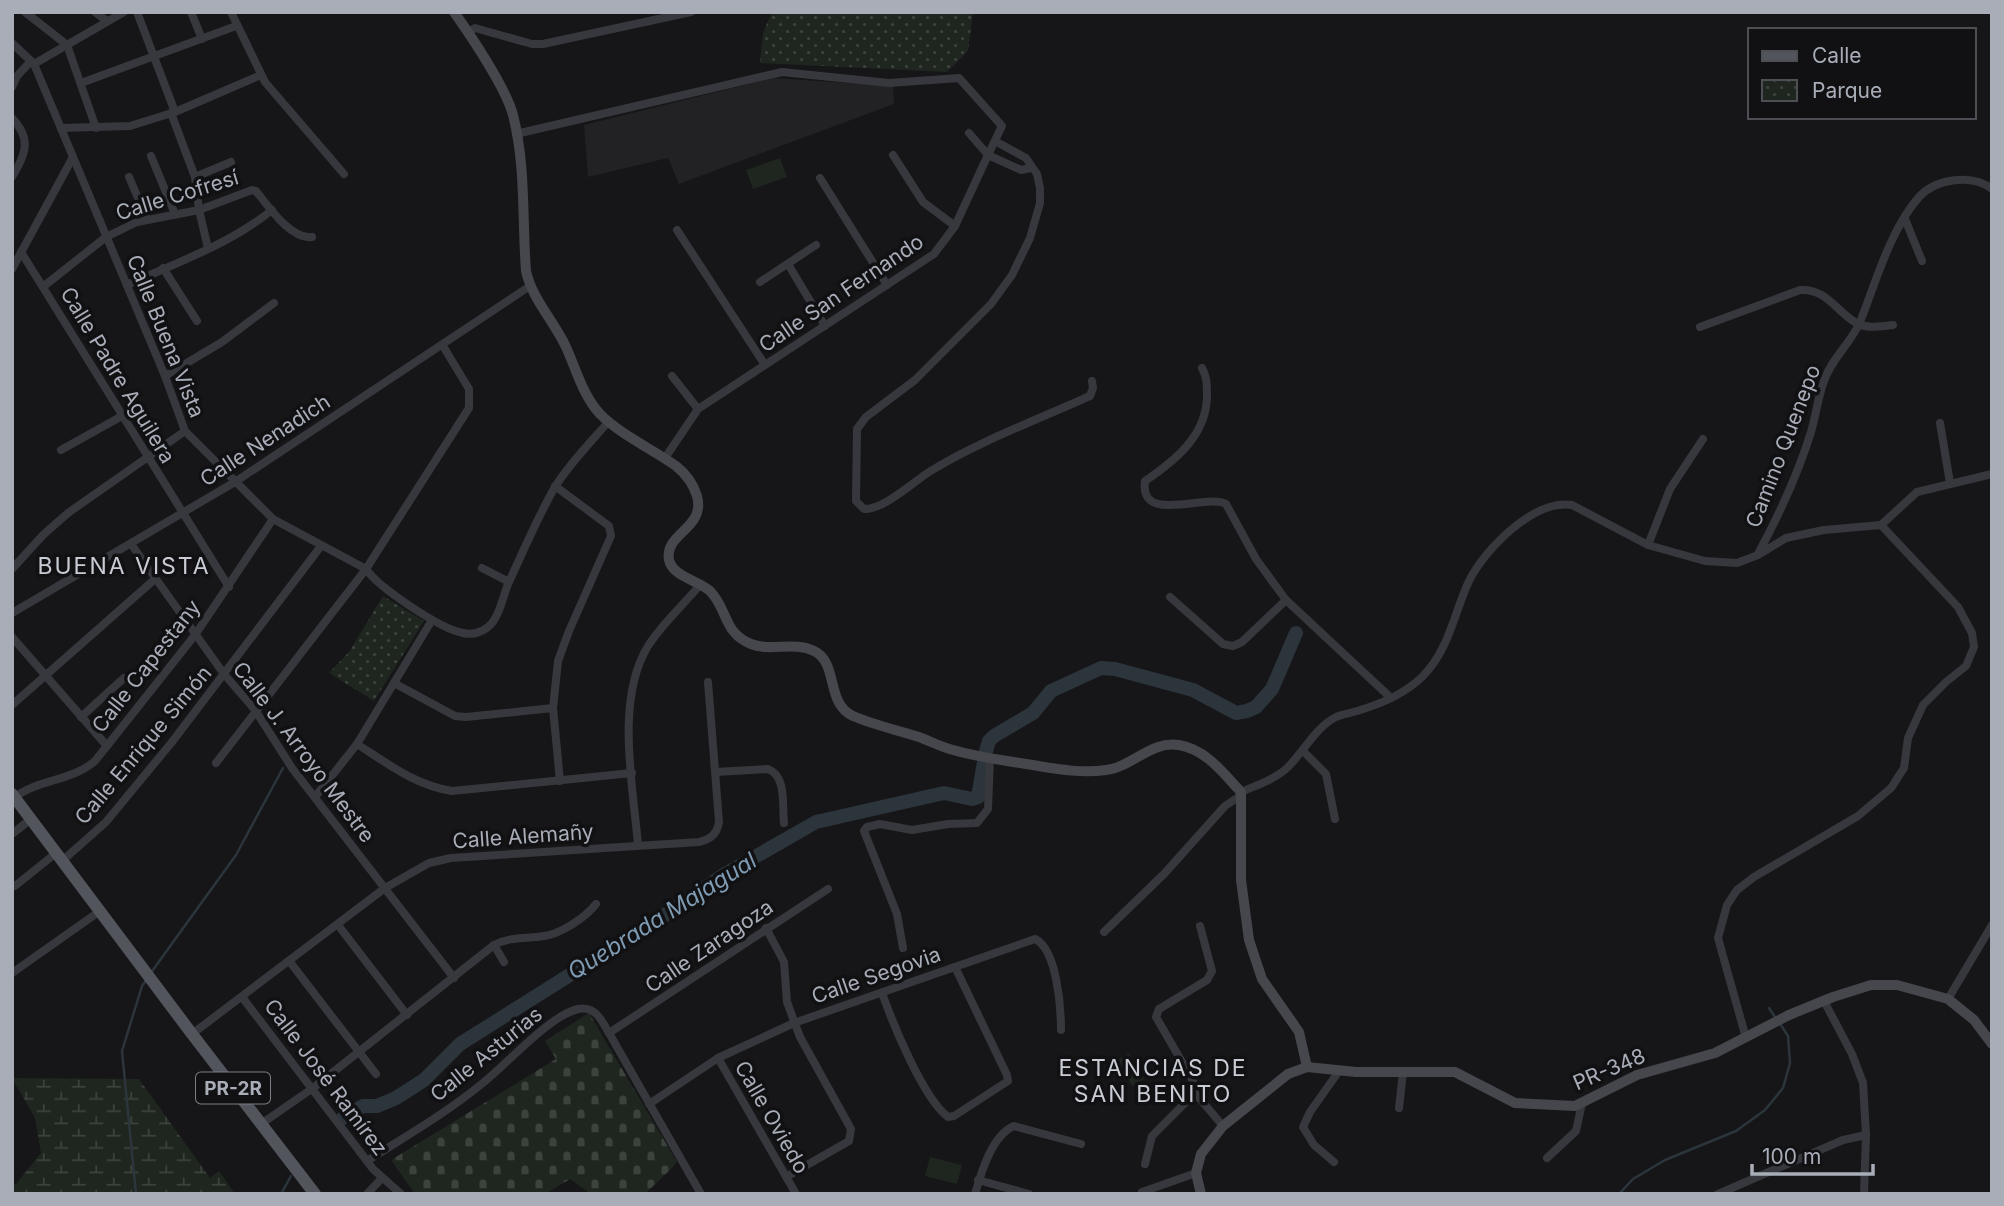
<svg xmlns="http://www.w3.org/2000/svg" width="2004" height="1206" viewBox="0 0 2004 1206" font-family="Inter,sans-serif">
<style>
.built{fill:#222225}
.green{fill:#1e261f}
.wetland{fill:url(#wetland-marsh)}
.cemetery{fill:url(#cemetery-stones)}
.park{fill:url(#park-dots)}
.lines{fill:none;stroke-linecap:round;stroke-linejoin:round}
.stream{stroke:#2c353c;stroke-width:2.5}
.river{stroke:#2c353c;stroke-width:14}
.street{stroke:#37383d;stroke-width:8}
.secondary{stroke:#45474d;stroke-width:10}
.primary{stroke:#53555c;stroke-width:12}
.labels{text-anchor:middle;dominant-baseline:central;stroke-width:7;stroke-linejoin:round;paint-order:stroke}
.shield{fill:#111113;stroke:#7b7e86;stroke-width:2}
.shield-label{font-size:19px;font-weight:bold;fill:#a8adb8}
.street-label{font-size:21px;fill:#a8adb8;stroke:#111113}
.neighbourhood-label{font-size:23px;letter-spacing:2px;fill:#c9ccd4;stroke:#111113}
.water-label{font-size:23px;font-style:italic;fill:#7f9bb3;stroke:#111113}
</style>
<defs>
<pattern id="wetland-marsh" width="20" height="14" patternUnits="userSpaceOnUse" patternTransform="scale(1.75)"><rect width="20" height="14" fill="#1e261f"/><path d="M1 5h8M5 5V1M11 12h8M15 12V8" fill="none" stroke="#3c433d"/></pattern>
<pattern id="cemetery-stones" width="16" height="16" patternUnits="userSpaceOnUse" patternTransform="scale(1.75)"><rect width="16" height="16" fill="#1e261f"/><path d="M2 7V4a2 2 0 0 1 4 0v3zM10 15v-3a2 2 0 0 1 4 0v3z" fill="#3c433d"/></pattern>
<pattern id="park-dots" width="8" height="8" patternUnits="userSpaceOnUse" patternTransform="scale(1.75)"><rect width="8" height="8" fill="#1e261f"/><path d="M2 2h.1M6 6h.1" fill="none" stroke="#3c433d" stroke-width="1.8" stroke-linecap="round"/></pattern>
</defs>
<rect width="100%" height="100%" fill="#161618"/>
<path class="built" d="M773,78L893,86L894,104L679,184L668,158L588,177L584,125Z"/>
<g class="green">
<path d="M780,158L787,177L753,189L746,170Z"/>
<path d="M1129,1053L1144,1079L1132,1086L1117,1060Z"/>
<path d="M930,1157L962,1165L957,1184L925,1176Z"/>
</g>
<path class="wetland" d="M12,1078L139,1079L210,1178L219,1171L235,1194H12V1189L41,1153L35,1118Z"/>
<path class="cemetery" d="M589,1013L677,1162L673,1167L645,1194H591L570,1179L545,1194H415L391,1160L556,1059L545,1041Z"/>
<g class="park">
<path d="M772,12H973L968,51L947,72L760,63L763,33Z"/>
<path d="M383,596L424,621L374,701L329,673L349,652Z"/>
</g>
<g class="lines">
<g class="stream">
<path d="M150,974L236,855L283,768"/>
<path d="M1769,1008L1775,1017"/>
<path d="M136,1194L122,1051L142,986L147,979"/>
<path d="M281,1194L291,1176"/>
<path d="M1619,1194L1633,1179L1665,1160L1736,1131L1765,1110L1783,1088L1790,1063L1788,1036L1779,1022"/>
</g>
<g class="river">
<path d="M986,751L989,741L994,736L1033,713L1051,691L1101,668L1115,669L1193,690L1236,713L1247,711L1256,707L1272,689L1296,633"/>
<path d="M343,1118L363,1106H377L396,1098L424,1080L460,1044L662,917L725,874L816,822L944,793L972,799L978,797L984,762"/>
</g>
<g class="street">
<path d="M25,12L67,45L96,128"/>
<path d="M95,12L107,21"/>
<path d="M137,12L175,112"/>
<path d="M191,12L202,39"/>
<path d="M231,12L265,82L344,174"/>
<path d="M468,32L475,28L532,44H543L691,12"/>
<path d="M12,43L34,64L165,376L185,431L273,519L366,569C378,587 440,629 463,633C471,635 481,633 488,627C499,618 503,597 508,584C523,552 537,518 555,487C569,464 591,442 609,421"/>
<path d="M34,64L124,12"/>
<path d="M81,83L236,26"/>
<path d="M12,87L17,76L31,61"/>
<path d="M171,113L195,177L199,210L208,248"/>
<path d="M12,118C32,139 26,154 12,177"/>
<path d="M61,128L130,126L175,112L261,75"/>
<path d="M516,134L782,72L889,83L959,78L1002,126L988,155L1021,170L1031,168"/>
<path d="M995,141L1026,158L1037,174L1040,188V203L1030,238L1012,275L991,304L915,380L866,417L857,429L856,501L864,509C883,510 912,483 929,472C975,443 1039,419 1090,396L1093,388L1092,381"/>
<path d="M893,155L923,202L955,226"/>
<path d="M151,156L175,214"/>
<path d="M129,177L147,219"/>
<path d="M195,177L231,162"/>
<path d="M820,178L887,285"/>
<path d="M1905,219L1922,261"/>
<path d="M677,230L765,365"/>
<path d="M21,252L229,587"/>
<path d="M788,264L825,326"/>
<path d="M163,268L197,321"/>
<path d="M12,269L73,157"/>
<path d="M760,282L816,245"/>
<path d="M127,285C176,263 230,244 272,210"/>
<path d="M44,286L106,237L137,222L199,210L252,190L256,191C268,206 291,240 312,237"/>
<path d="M1700,327L1800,290C1827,288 1837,313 1858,324C1869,329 1882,326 1893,325"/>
<path d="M1202,368C1207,377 1207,385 1207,395C1207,435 1176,460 1145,481C1139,525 1207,493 1226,504L1256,559L1286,600L1391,698"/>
<path d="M165,376L222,342L274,303"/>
<path d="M672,376L698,409"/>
<path d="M1940,423L1950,483"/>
<path d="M61,450L122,416"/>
<path d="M665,458L698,409L934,254L955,226L988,155L969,133"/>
<path d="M555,486L609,526L611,536L569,631L558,661L553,708L560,781"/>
<path d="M131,544L224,674L255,710L292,768L454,978"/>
<path d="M1648,545L1670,489L1703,439"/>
<path d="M1758,554C1779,515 1798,474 1811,432C1816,415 1818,397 1824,381C1831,359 1851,343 1860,322C1876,282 1890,230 1919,197C1935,179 1972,173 1992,189"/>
<path d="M482,568L509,582"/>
<path d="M12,569L43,535L68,513L185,431"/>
<path d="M1170,597L1223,644L1233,646L1242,642L1286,600"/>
<path d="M12,613L235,482L530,286"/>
<path d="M12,637L107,746"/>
<path d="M394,683L455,716L466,717L553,708"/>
<path d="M12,705L155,579"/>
<path d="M81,717L124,678"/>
<path d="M357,744C388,764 415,785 452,791L632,773"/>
<path d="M1303,751L1326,774L1335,819"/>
<path d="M216,763L366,569L469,408V389L443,346"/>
<path d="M716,772L768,769C787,776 782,806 784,823"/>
<path d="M1241,792C1257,785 1276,779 1288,767C1304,751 1316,727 1336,717C1343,714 1350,713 1357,711C1381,704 1405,694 1423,676C1449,650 1454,613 1469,581C1485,549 1534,499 1572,505L1648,545L1705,561L1737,563L1758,555L1786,538L1824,530L1881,525L1917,492L1992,474"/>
<path d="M15,797C39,779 72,781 95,761L195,635L273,519"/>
<path d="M315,797L357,744L432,620"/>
<path d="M12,834L31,819"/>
<path d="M638,845C633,785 615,700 648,646C662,624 683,605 700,585"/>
<path d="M62,861L106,822L172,742L321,546"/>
<path d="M15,886L56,853"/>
<path d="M338,925L407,1015"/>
<path d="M766,928L784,962L787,1002L800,1037L851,1129L849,1141L786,1177"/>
<path d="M1104,932L1164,874L1225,806L1240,796"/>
<path d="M494,945L504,962"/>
<path d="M903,948L897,914L864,831L867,827L880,824L912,830L948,824L977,823L988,809L990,758"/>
<path d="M290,962L376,1074"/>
<path d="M12,973L100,911"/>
<path d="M882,993C893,1024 923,1098 948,1117L954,1116L1008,1081L1007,1075L955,967"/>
<path d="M242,997L373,1169L401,1194"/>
<path d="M1948,999L1992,925"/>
<path d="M1824,1001L1852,1054L1863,1083L1866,1135L1864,1194"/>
<path d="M609,1033L828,889"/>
<path d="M192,1034L385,888L429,863L451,858L699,842C711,839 717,834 719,822L708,682"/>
<path d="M1746,1038L1718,938L1727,905L1737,890L1754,877L1858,816L1891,788L1904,768L1908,738L1923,705L1946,682L1966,666L1974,647L1972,633L1958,607L1881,525"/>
<path d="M718,1058L796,1194"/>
<path d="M1195,1093L1223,1126"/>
<path d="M649,1104L718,1058L794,1023L1035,939C1057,949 1061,1008 1061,1030"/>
<path d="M1399,1108L1403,1072"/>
<path d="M261,1124L313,1088L494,945C511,936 526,939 544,936C561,934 586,917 596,904"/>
<path d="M1547,1158L1576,1131L1582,1103"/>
<path d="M367,1161C406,1136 448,1112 484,1082C508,1063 549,1016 578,1009C595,1005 602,1021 609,1033L701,1194"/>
<path d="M1334,1162L1314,1145L1303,1127L1310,1112L1339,1071"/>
<path d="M1145,1164L1152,1136L1195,1093L1193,1081L1156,1017L1159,1009L1207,980L1212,971L1200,926"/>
<path d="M978,1180L1029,1194"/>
<path d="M1142,1192L1196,1173"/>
<path d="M367,1194L382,1178"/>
<path d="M975,1194C981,1173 992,1135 1014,1126L1081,1144"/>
<path d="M1718,1194L1843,1140L1866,1135"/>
</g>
<g class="secondary">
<path d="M454,12C471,36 506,88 513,115C526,166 522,219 526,271C532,299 554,321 566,347C576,369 583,396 600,414C621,435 652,449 676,466C686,474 693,483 697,496C706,529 664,533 669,560C673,577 698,580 710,591C728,609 723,633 751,644C771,652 794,641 814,651C839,663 825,703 853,716C874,725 897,730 919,737C930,741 941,747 953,750C977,757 1002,760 1026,764C1052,768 1079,774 1106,770C1132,767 1152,740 1179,745C1207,750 1223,773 1241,792V880L1249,940L1262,979L1299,1032L1307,1067"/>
<path d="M1201,1194L1196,1173L1201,1154L1223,1126L1288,1074L1307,1067L1356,1072H1455L1515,1103L1575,1106L1637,1075L1715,1053L1789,1015L1833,997L1871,985H1897L1948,999L1974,1020L1992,1044"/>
</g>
<path class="primary" d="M12,794L192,1034L315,1194"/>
</g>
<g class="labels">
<rect class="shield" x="196" y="1072.5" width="74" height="31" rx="5"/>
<g class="shield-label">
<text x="233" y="1088">PR-2R</text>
</g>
<g class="street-label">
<text transform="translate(177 195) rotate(-17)">Calle Cofresí</text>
<text transform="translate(841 293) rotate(-34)">Calle San Fernando</text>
<text transform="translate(166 336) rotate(68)">Calle Buena Vista</text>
<text transform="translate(118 375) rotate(59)">Calle Padre Aguilera</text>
<text transform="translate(265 440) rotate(-33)">Calle Nenadich</text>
<text transform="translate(1783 446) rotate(-69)">Camino Quenepo</text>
<text transform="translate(146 666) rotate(-52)">Calle Capestany</text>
<text transform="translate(143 745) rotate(-50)">Calle Enrique Simón</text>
<text transform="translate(304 752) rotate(53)">Calle J. Arroyo Mestre</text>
<text transform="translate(523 836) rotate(-4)">Calle Alemañy</text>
<text transform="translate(709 946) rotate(-34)">Calle Zaragoza</text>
<text transform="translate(876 975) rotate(-19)">Calle Segovia</text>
<text transform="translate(486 1054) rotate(-39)">Calle Asturias</text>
<text transform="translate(1609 1069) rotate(-23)">PR-348</text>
<text transform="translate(326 1077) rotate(53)">Calle José Ramírez</text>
<text transform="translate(772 1117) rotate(60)">Calle Oviedo</text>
</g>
<g class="neighbourhood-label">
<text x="124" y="566">BUENA VISTA</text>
<text x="1153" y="1068">ESTANCIAS DE<tspan x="1153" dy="26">SAN BENITO</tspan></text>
</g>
<g class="water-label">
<text transform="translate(662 916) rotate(-32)">Quebrada Majagual</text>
</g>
</g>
<rect width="2004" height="1206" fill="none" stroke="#a8adb8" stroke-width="28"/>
<rect x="1748" y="28" width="228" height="91" fill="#111113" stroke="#4d4f55" stroke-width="2"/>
<rect x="1762" y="51" width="35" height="10" fill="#53555c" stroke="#4d4f55" stroke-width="2"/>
<text x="1812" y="63" font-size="21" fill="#a8adb8">Calle</text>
<rect x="1762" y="80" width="35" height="21" fill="url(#park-dots)" stroke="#4d4f55" stroke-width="2"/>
<text x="1812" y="98" font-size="21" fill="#a8adb8">Parque</text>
<path d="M1752 1164v10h121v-10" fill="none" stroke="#a8adb8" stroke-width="3.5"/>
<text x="1762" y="1164" font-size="21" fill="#a8adb8" stroke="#111113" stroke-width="5" paint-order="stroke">100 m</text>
</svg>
